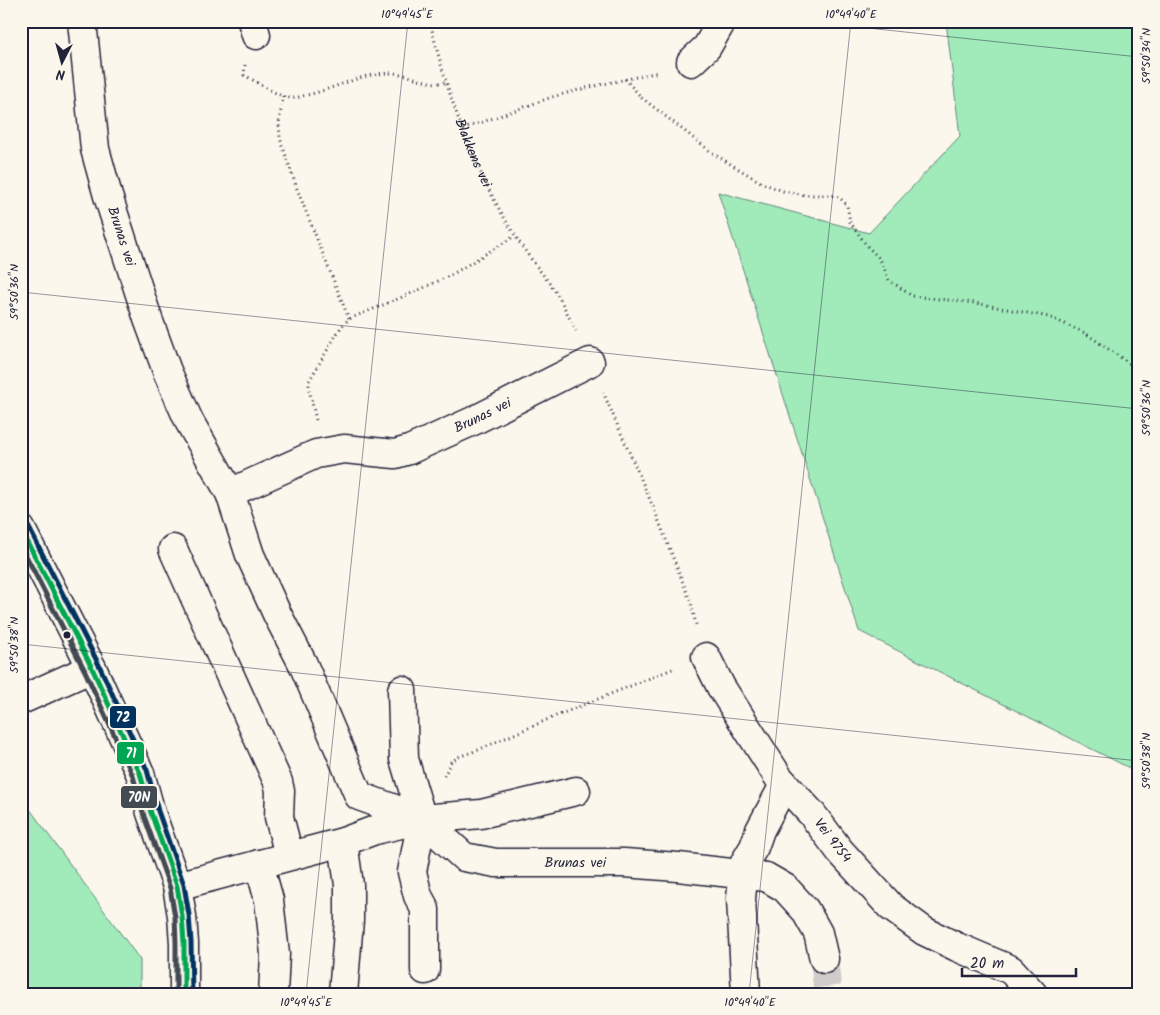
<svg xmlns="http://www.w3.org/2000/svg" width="1160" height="1015" viewBox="0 0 1160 1015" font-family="Kalam,sans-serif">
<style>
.green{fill:#a1ebba;stroke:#62867a}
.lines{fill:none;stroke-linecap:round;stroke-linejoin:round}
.minor-tunnel{stroke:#d0ccc9;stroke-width:28;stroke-dasharray:28 14;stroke-linecap:butt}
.minor-casing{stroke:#22223b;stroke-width:31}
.path{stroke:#22223b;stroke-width:3;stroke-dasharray:1 4;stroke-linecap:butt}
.minor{stroke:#fbf7ec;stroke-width:28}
.bus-1-casing{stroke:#fbf7ec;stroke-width:9}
.bus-2-casing{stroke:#fbf7ec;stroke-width:9}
.bus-3-casing{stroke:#fbf7ec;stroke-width:9}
.bus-1{stroke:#00a651;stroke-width:5}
.bus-2{stroke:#424a52;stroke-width:5}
.bus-3{stroke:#003260;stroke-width:5}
.ticks{fill:none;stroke:#22223b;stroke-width:1;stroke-opacity:0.45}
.bus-dot{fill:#22223b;stroke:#fbf7ec;stroke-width:2}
.labels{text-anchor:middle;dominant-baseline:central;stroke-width:4;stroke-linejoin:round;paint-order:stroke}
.street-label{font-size:14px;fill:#22223b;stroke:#fbf7ec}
.line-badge{stroke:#fbf7ec;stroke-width:2}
.badge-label{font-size:14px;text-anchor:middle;font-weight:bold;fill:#fff}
.neatline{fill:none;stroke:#22223b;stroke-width:2}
.ticks-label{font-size:12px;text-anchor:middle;fill:#22223b}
</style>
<rect width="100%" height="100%" fill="#fbf7ec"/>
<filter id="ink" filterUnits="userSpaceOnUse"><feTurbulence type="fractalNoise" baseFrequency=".02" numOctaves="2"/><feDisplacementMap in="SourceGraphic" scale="10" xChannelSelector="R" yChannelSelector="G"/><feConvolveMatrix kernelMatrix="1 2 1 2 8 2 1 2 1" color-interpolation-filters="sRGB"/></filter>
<g filter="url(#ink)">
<g class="green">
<path d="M946,21H1139V773L859,631L718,192L869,233L960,136Z"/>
<path d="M21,797L140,960V994H21Z"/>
</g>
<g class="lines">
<path class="minor-tunnel" d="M824,959L828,994"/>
<defs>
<g id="minor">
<path id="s2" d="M82,21L95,149L108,196L148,319L167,371L189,421L230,493L250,555L277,614L303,664L359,796L422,819L464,857L496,863H624L678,867L766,877L785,888L805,910L818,933L824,959"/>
<path d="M252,21L256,35"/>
<path d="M691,62L707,47L722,21"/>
<path id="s3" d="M230,493L316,454L344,449L395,454L409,450L473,421L590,362"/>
<path d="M21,529L92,668L140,773L151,813L177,886L182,916L184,943V994"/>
<path d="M173,549L278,782L280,791L279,817L289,855"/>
<path id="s4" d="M706,657L721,687L779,778L812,814L840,851L891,907L924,931L957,947L1011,970L1033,994"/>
<path d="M402,690L404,759L422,819L412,872L418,896L425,909V970"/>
<path d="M21,700L92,668"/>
<path d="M343,842L349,885V920L343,994"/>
<path d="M259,864L269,900L275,954L273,994"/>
<path d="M177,886L343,842L375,830L422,819L481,814L576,791"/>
<path d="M746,994L741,898L745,862L754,847L760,830L784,785"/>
</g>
</defs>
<use href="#minor" class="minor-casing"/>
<g class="path">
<path id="s1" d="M430,21C446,92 474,171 513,232C525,253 541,271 555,291C563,303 569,318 576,331"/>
<path d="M245,65L244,75C256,81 279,98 292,98C297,98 302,96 307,95C334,89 360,74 388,73C409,72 427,87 447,82"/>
<path d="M625,79L642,98L714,154L762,183L783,191L805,195H830L839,197L847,205L850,222L867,246L880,259L889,280L912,296L975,303L1049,317L1085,333L1139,370"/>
<path d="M283,96L279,123L280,138L297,189L349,319"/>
<path d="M463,129L552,97L590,87L659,72"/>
<path d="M603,392L654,509L691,603L696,625"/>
<path d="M316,420L309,389V381L341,327L349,319L417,291L451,275L515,236"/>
<path d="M444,776L451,762L458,757L478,750L551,718L675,668"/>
</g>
<use href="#minor" class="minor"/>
<defs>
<path id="bus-1" d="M21,529L92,668L140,773L151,813L177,886L182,916L184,943V994"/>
<path id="bus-2" d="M21,546L85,671L133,776L144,816L170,888L175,917L176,943V994"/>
<path id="bus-3" d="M28,526L99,665L147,770L158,811L184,885L189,915L191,942L192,994"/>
</defs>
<use href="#bus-1" class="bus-1-casing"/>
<use href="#bus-2" class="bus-2-casing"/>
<use href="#bus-3" class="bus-3-casing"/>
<use href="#bus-1" class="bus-1"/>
<use href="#bus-2" class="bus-2"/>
<use href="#bus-3" class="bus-3"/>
</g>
</g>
<path class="ticks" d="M802,21L1139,57M21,292L1139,409M21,644L1139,761M306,994L408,21M749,994L851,21"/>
<circle class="bus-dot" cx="67" cy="635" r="4.5"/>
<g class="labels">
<g class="street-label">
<text stroke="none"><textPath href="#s1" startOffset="139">Blakkens vei</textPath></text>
<text stroke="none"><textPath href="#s2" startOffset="220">Brunas vei</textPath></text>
<text stroke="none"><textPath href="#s3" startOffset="270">Brunas vei</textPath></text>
<text stroke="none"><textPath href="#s4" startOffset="224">Vei 9754</textPath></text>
<text stroke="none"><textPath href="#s2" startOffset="1065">Brunas vei</textPath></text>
</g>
</g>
<g class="line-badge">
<rect x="109" y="705" width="28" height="24" rx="5" fill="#003260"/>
<rect x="116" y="741" width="29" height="24" rx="5" fill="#00a651"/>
<rect x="120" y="785" width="38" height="24" rx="5" fill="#424a52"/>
</g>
<g class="badge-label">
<text x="123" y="722">72</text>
<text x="131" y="758">71</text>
<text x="139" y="802">70N</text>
</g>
<rect width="1160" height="1015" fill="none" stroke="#fbf7ec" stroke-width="55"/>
<g transform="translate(62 62) rotate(186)" stroke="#fbf7ec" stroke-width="4" paint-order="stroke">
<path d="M0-4L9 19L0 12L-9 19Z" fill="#22223b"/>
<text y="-8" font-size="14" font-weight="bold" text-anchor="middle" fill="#22223b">N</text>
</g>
<path d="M962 968v8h114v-8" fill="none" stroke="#22223b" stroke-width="2.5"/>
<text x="970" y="968" font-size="15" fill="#22223b" stroke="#fbf7ec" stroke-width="4" paint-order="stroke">20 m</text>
<rect x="28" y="28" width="1104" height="960" class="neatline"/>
<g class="ticks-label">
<text x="407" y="18">10°49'45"E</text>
<text x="851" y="18">10°49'40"E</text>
<text transform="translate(1146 56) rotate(-90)" y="4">59°50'34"N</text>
<text transform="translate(14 292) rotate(-90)" y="4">59°50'36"N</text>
<text transform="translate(1146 408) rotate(-90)" y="4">59°50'36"N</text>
<text transform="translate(14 645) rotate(-90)" y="4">59°50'38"N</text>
<text transform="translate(1146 761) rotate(-90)" y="4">59°50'38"N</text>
<text x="306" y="1006">10°49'45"E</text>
<text x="750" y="1006">10°49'40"E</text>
</g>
</svg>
